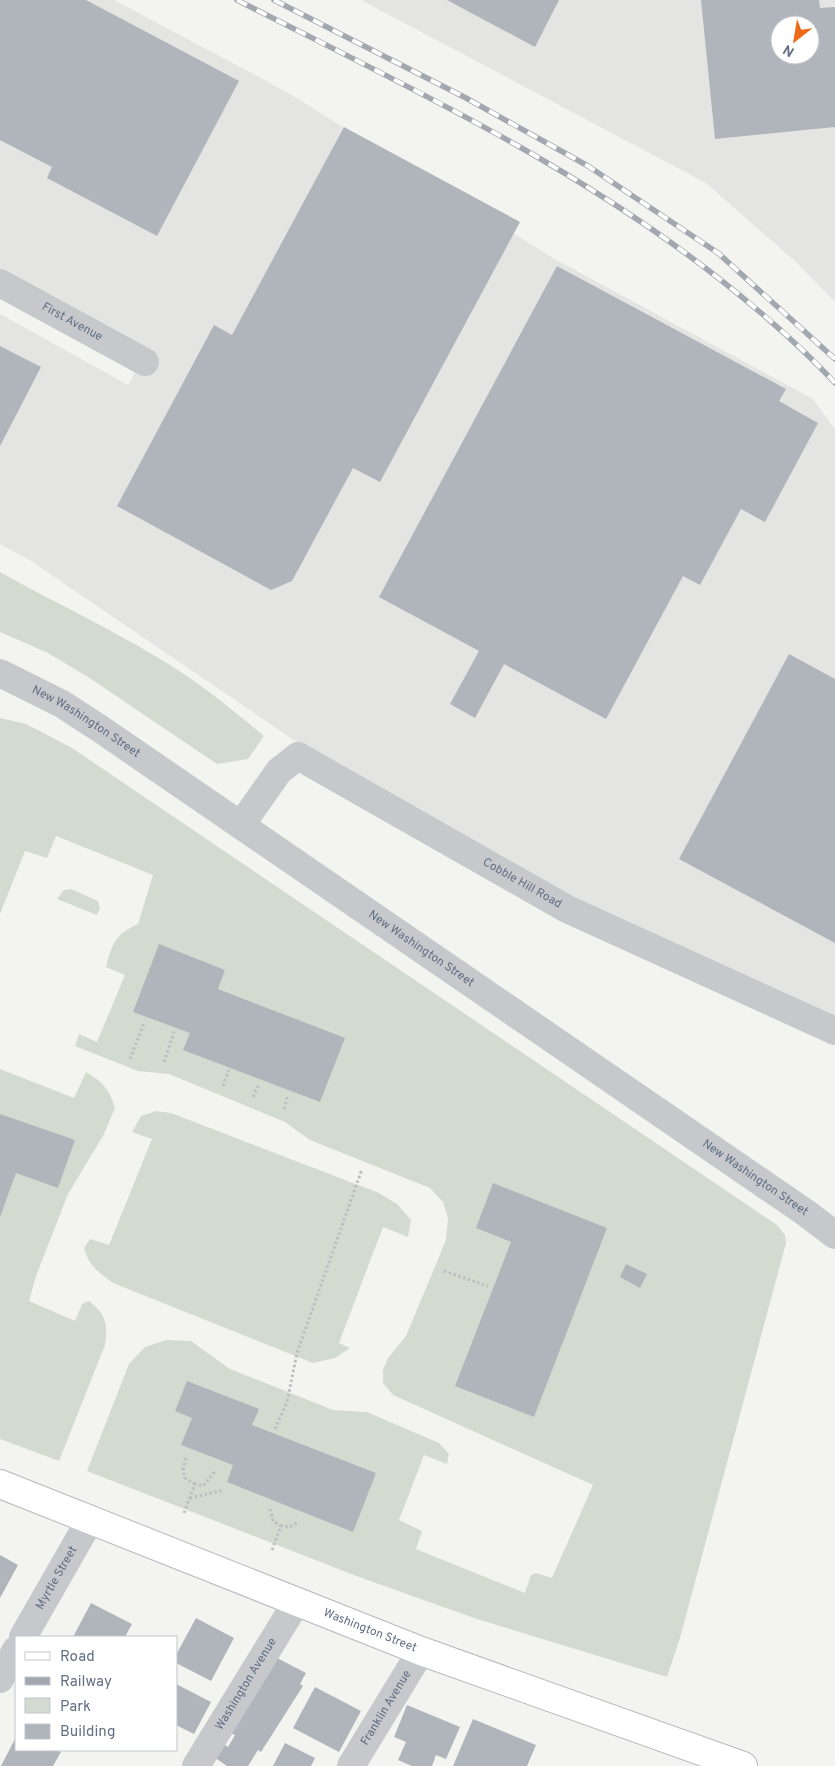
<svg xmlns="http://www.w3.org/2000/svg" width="835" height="1766" viewBox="0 0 835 1766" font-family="Overpass,sans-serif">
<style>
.built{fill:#e4e4e3;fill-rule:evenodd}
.green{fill:#d3dbd0}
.building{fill:#b0b5bc;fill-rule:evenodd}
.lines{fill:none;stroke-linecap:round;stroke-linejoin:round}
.major-casing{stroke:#b6b9be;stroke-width:30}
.path{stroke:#bdbec1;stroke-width:3;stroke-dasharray:2.5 2.5;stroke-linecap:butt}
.minor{stroke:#c6c8cc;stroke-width:28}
.major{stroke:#fff;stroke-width:28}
.rail-casing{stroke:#a3a7af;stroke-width:5.5}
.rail{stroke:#fff;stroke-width:4;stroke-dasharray:11;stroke-linecap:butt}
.labels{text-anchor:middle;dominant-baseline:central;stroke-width:5;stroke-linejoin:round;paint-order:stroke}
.street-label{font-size:12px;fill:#616e83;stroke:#fff}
</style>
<rect width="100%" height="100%" fill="#f3f4ef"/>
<g class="built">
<path d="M0,0H114L285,91L553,258L813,399L835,429V1017L619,925L307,749L31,561L0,544V314L128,385L147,351L0,272Z"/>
<path d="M361,0H835V302L797,263L706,183ZM780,25H810V55H780Z"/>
</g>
<g class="green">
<path d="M0,572C53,602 108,627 160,659C198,681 230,708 264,736L248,759L217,764L88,677L48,653L0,632Z"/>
<path d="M0,718L26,724L72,748L777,1225L785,1235L786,1243L680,1638L667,1677L477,1619L359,1577L87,1471L129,1364L145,1347L166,1340L191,1341L230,1369L333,1410L367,1412L439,1443L449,1454L447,1464L424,1455L399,1520L422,1531L416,1549L525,1593L531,1575L536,1573L552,1578L593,1485L393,1395L383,1383V1370L388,1358L406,1336L446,1240L448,1218L443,1202L430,1188L310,1140L285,1122L169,1074L138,1071L75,1046L79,1034L97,1042L125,975L106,967C112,943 116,934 138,924L153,875L56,836L47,858L25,851L0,914Z"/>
<path d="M71,889L98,901L100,908L97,915L57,899L64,890Z"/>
<path d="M0,1069L74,1098L86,1072C102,1081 110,1090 115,1108L104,1134L68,1194L36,1276L29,1301L75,1321L82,1304L89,1301C106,1314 108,1324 105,1345L59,1461L0,1439Z"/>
<path d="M156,1111L171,1113L379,1193L397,1204L411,1220L408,1237L383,1227L339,1343L350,1348L335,1358L313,1363L113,1283C99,1273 89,1266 84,1248L90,1239L109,1245L152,1139L132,1132L141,1116Z"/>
</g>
<g class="building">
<path d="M0,0H86L239,81L157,236L47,178L52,167L0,140Z"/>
<path d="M447,0H559L535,47Z"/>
<path d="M701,0H819L820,8L835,7V127L715,139ZM780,25H810V55H780Z"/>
<path d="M344,127L520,222L380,482L353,468L292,581L271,590L117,506L214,325L232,335Z"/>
<path d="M557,266L786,389L779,401L818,423L765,522L741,509L700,585L683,576L606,719L504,664L475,718L450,704L479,651L379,597Z"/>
<path d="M0,346L41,367L0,446Z"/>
<path d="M789,654L835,679V943L679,859Z"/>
<path d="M159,944L225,970L218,989L345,1038L320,1102L183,1050L190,1033L133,1012Z"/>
<path d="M0,1114L75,1140L58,1188L16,1173L0,1217Z"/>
<path d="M493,1183L607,1228L534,1417L455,1386L511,1242L476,1228Z"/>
<path d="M626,1264L647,1274L640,1288L620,1277Z"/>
<path d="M187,1381L259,1409L252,1425L376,1473L353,1532L227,1482L233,1465L181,1445L192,1418L175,1411Z"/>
<path d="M0,1555L18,1565L0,1598Z"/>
<path d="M91,1603L132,1624L125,1637H73Z"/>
<path d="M196,1618L234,1638L211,1681L176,1663V1655Z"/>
<path d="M277,1658L306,1673L300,1684L303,1686L261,1752L258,1750L248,1766H227L214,1757L222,1743L228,1747L235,1735L230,1733Z"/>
<path d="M176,1684L211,1702L194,1734L176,1725Z"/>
<path d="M315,1687L361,1711L339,1752L293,1728Z"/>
<path d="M407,1705L460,1727L446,1759L436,1755L432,1766H412L398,1760L406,1742L394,1737Z"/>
<path d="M473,1719L536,1745L527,1766H453Z"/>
<path d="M16,1737V1750H56L61,1752L53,1766H1Z"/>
<path d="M285,1743L315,1758L311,1766H273Z"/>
</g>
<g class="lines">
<defs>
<g id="major">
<path id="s7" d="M0,1484L421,1651L743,1766"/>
</g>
</defs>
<use href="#major" class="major-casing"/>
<g class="path">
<path d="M130,1059L144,1023"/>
<path d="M164,1062L174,1032"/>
<path d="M223,1086L229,1070"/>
<path d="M253,1097L259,1084"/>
<path d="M284,1109L288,1095"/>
<path d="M444,1271L488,1286"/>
<path d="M275,1429L287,1402L297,1353L362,1169"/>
<path d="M186,1458L183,1470L185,1478L195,1484"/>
<path d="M190,1498L224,1490"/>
<path d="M270,1509L273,1521L281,1526"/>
<path d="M184,1513L195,1484L203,1486L216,1470"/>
<path d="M272,1550L281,1526L290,1527L298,1522"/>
</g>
<g class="minor">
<path id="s1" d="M0,283L145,362"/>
<path id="s2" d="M0,673L62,704L99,728L806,1213L835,1235"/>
<path id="s3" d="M241,825L279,771L298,756L567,909L835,1031"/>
<path id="s4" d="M23,1637L90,1520"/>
<path d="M0,1679L16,1650"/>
<path id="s5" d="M196,1766L296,1603"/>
<path id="s6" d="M351,1766L421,1651"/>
</g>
<use href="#major" class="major"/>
<defs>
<g id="rail">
<path d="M237,0C402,84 570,162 717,277C759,310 799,344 835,383"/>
<path d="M274,0L466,98L588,166L718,253L835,359"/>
</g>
</defs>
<use href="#rail" class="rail-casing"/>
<use href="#rail" class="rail"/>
</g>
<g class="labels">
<g class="street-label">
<text stroke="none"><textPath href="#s1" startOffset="82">First Avenue</textPath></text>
<text stroke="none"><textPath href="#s2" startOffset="99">New Washington Street</textPath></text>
<text stroke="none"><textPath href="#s3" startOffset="348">Cobble Hill Road</textPath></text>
<text stroke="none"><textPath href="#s2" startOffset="504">New Washington Street</textPath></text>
<text stroke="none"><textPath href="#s2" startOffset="909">New Washington Street</textPath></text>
<text stroke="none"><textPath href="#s4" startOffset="68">Myrtle Street</textPath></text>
<text stroke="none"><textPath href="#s7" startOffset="398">Washington Street</textPath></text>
<text stroke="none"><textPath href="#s5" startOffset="96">Washington Avenue</textPath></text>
<text stroke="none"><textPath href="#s6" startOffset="68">Franklin Avenue</textPath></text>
</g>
</g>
<rect x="15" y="1636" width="162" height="115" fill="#ffffff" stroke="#c0c5cd"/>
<rect x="25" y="1652" width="25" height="8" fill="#ffffff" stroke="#c0c5cd"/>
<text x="60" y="1661" font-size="15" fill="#616e83">Road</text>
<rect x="25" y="1677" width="25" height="8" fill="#a3a7af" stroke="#c0c5cd"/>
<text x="60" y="1686" font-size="15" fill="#616e83">Railway</text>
<rect x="25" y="1698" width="25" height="15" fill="#d3dbd0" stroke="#c0c5cd"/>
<text x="60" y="1711" font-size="15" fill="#616e83">Park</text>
<rect x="25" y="1724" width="25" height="15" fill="#b0b5bc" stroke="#c0c5cd"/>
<text x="60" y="1736" font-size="15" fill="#616e83">Building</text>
<g transform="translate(795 40) rotate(211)"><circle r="24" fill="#ffffff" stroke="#c0c5cd"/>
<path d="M0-4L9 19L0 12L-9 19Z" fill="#ee6916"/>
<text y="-8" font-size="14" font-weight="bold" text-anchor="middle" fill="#616e83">N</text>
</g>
</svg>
